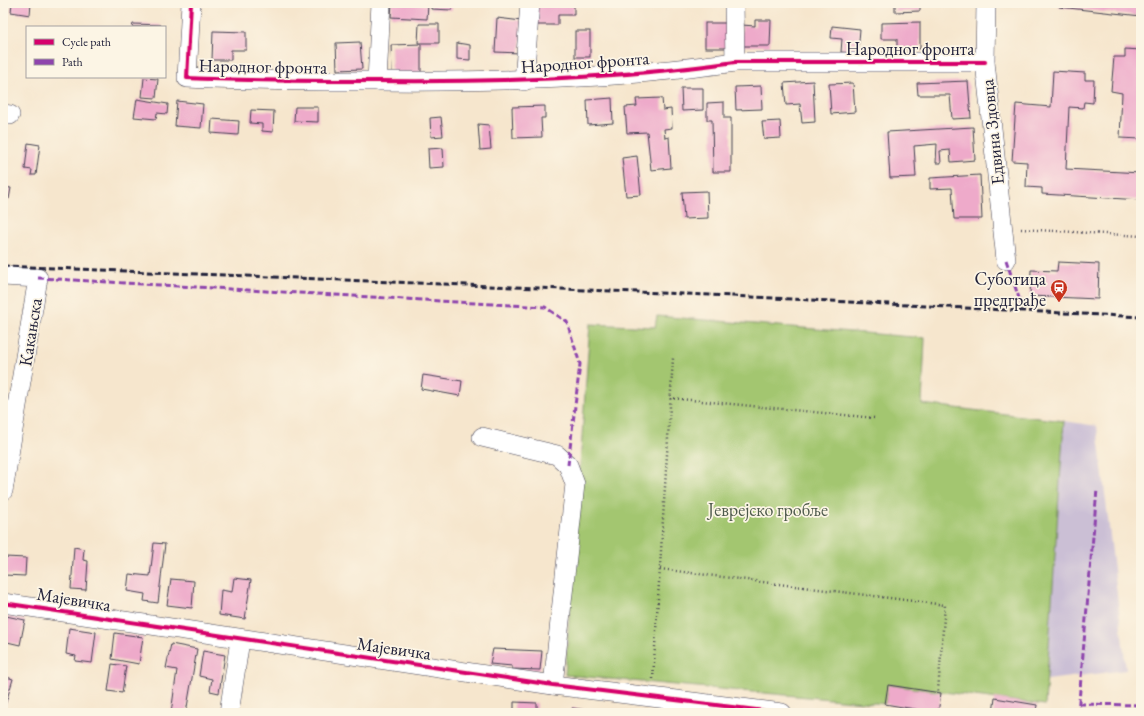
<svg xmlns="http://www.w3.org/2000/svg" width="1144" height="716" viewBox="0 0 1144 716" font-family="'EB Garamond',serif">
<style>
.industrial{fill:#cbbfd5}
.green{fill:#a3c66f;stroke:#627455}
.building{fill:#eeaaca}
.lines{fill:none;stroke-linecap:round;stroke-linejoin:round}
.minor-casing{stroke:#423f51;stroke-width:20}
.path{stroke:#423f51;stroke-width:2.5;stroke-dasharray:1 3;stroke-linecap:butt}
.minor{stroke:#fff;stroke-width:19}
.rail{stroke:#22223b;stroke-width:3;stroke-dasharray:6 3;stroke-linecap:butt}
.quiet{stroke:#8e44ad;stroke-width:3;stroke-dasharray:6 3;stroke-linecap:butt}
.cycleway-casing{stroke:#fcf5e5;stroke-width:6}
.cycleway{stroke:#d6006c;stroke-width:4}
.labels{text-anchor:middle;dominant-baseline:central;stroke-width:3.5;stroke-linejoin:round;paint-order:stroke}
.street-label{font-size:18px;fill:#22223b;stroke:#fcf5e5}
.poi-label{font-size:18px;fill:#22223b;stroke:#fcf5e5;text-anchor:end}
.park-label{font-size:18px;fill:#4f5b4d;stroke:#fcf5e5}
</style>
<rect width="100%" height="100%" fill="#fcf5e5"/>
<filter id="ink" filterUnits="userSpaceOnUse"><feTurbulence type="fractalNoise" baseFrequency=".025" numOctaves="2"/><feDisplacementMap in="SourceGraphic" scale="8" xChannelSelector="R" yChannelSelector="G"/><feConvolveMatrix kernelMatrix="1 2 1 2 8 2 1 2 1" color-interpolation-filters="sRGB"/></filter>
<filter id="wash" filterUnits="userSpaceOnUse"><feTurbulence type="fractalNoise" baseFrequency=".012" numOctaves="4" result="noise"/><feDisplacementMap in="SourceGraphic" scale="16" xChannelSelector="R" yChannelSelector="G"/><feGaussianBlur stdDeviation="0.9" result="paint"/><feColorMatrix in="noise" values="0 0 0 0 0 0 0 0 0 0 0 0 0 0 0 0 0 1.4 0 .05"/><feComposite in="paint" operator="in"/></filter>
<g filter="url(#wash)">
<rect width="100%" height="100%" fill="#f6e6cd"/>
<path class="industrial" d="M1064,421L1097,426L1126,670L1047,680Z"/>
<path class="green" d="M657,316L925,338L922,404L1064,421L1045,705L889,685L885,704L565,675L590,324L655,327Z"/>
<g id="blocks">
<g class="building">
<path d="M12,3H31L30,15L11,12Z"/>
<path d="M392,3L428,5L427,19L391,17Z"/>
<path d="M431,3H452V10L431,9Z"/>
<path d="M533,3H574V15H558V25H533Z"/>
<path d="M895,3H920V11L895,12Z"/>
<path d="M1060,3H1141V16L1059,7Z"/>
<path d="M497,18L522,21L520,53L495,52Z"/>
<path d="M755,20H771L770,46H741L742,25L755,26Z"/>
<path d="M920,22V49H897V39H881V23Z"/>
<rect x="705" y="23" width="22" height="25"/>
<path d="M133,24L161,25L160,27H132Z"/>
<path d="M419,24H439V43H418Z"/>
<path d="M832,26L860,29L858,53L841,52L842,39L831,38Z"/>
<path d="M213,31L246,32V50H231V60H212Z"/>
<rect x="575" y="31" width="15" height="26"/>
<path d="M360,42L362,69L337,70L336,43Z"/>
<path d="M457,43L470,45V60L457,59Z"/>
<path d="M421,44V75H392L391,45Z"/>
<path d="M1125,49L1141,50V139L1120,138L1122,93L1111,91L1114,57H1125Z"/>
<path d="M1053,71L1085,73V80H1094L1093,103L1084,102L1083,108L1069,107L1066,169L1141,173V200L1042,194V188L1026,187L1027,162L1012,161L1016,104L1051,107Z"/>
<path d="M144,78L158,79L156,98L142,97Z"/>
<path d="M813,81L815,122L802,123L800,104L786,105L784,83Z"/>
<path d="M968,81L971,118L952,119L950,95H918L917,83Z"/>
<path d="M853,83L855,112L831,114L829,84Z"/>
<path d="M761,86L762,109L736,110L735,87Z"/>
<path d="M681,88H703V110L682,111Z"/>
<path d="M612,98L613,123L588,125L587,100Z"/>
<path d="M662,98L663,110L671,109L672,128L664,129L665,138L669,137L671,168L651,170L647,132L627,133L625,107L637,106L636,99Z"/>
<path d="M137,99L168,104L167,114L157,113L156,119L134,117Z"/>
<path d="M177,101L203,104L201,128L175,126Z"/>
<path d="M724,102V118H731V172H713L712,120H707V103Z"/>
<path d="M545,106V118H541L542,137L513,138L512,107Z"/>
<path d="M295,107H318V122L294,121Z"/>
<path d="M251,110L274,111L273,132L262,131V124L250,123Z"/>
<path d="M441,117L443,136L431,137L430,118Z"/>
<path d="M212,119L239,121L238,135L211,133Z"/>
<path d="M780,121L781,138L764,139L762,122Z"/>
<path d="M478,124L489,125L491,149L480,150Z"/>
<path d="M973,127L975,160L951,162L950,150L940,151L941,163H936L937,144L914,146L916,177L890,178L887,132Z"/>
<path d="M28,143L40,145L36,175H31L32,170L25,169Z"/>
<path d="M443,148L444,167L429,168L428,149Z"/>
<path d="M637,156L641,195L626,196L622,158Z"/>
<path d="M980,175L982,219H954L952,188L930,189V178Z"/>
<path d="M3,187L11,188L9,199L3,198Z"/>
<path d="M707,191L708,218L684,219L682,192Z"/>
<path d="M1058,262L1099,264L1098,299L1030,296L1031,270L1057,271Z"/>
<path d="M423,375L462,381L460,396L421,389Z"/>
<path d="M154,543L165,544L158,603L144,601L145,594L127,591L129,574L150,576Z"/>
<path d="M74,547L84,549L83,560L88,561L86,590L71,589Z"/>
<path d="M5,557L26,558L25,576L4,575Z"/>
<path d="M234,578L251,580L245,619L219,615L221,590L232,592Z"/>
<path d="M171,579L194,581L192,608L167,605Z"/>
<path d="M6,616L25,620L20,645L3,641Z"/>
<path d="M69,628L96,632L92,663L75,661L76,656L66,654Z"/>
<path d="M115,633L143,637L139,664L112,659Z"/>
<path d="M171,644L197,649L186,713H171L177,670L166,668Z"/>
<path d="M493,649L542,651L540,670L512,669V666L490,664Z"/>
<path d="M203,651L225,655L219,693L210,691L212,679L199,676Z"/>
<path d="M112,664L126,666L122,693L108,691Z"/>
<path d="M3,676L13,679L3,712Z"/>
<path d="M888,685L941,693L938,713L885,704Z"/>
<path d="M995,698L1037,705L1036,713H993Z"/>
<path d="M514,702L537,703V713H514Z"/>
<path d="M572,708L602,712V713H572Z"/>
</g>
</g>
</g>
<g filter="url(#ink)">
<use href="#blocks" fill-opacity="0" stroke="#423f51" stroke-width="1"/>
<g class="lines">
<defs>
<g id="minor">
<path d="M191,3L187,78C251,81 314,81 378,81C497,82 617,79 735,62H985"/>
<path d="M734,3L735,62"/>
<path d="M986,3L985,62L1006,260"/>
<path d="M377,81L381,3"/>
<path d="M524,81L530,3"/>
<path d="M3,114L10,115"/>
<path d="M3,276L38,278L3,491"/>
<path d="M482,437L557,455L568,465L575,484L553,685"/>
<path d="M3,603L553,685L782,713"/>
<path d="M229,713L240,640"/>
</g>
</defs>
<use href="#minor" class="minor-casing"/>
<g class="path">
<path d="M1021,229L1141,236"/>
<path d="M670,398L875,418"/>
<path d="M660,569L945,605L938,691"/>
<path d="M653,679L673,358"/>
</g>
<use href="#minor" class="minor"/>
<path class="rail" d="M3,266L733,296L1141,317"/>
<g class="quiet">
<path d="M1006,260L1021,304"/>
<path d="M38,278L545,307L567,322L580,364L568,465"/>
<path d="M1079,704L1141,705"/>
<path d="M1078,713L1097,489"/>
</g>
<defs>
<g id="cycleway">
<path d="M191,3L187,78C251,81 314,81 378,81C497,82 617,79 735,62H985"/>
<path d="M3,603L553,685L782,713"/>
</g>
</defs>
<use href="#cycleway" class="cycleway-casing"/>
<use href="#cycleway" class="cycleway"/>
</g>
</g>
<defs>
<symbol id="station-pin" viewBox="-11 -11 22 30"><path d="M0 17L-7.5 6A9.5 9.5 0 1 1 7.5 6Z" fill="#c8321e" stroke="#fcf5e5"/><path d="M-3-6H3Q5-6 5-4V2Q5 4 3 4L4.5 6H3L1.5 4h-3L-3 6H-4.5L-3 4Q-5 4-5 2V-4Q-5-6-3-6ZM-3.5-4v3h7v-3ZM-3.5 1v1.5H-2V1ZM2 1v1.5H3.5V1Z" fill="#fff"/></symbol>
</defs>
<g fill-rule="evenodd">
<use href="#station-pin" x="1049" y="278" width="20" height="27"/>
</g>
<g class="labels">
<g class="street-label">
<text x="910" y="48">Народног фронта</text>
<text transform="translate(585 62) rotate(-4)">Народног фронта</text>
<text transform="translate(263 66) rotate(1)">Народног фронта</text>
<text transform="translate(992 132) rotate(-96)">Едвина Здовца</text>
<text transform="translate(30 332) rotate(-81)">Какањска</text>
<text transform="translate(74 599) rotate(9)">Мајевичка</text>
<text transform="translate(394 648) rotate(8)">Мајевичка</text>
</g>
<g class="poi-label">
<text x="1046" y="278">Суботица<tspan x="1046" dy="21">предграђе</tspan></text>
</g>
<g class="park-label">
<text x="768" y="509">Јеврејско гробље</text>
</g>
</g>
<rect width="1144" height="716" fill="none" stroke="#fcf5e5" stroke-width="16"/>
<rect x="26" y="26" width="140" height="52" fill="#fcf5e5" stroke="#a5a1a1"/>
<rect x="34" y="39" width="20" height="6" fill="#d6006c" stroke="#a5a1a1"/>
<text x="62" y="46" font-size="12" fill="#22223b">Cycle path</text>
<rect x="34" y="59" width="20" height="6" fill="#8e44ad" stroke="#a5a1a1"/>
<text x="62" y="66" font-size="12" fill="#22223b">Path</text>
</svg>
